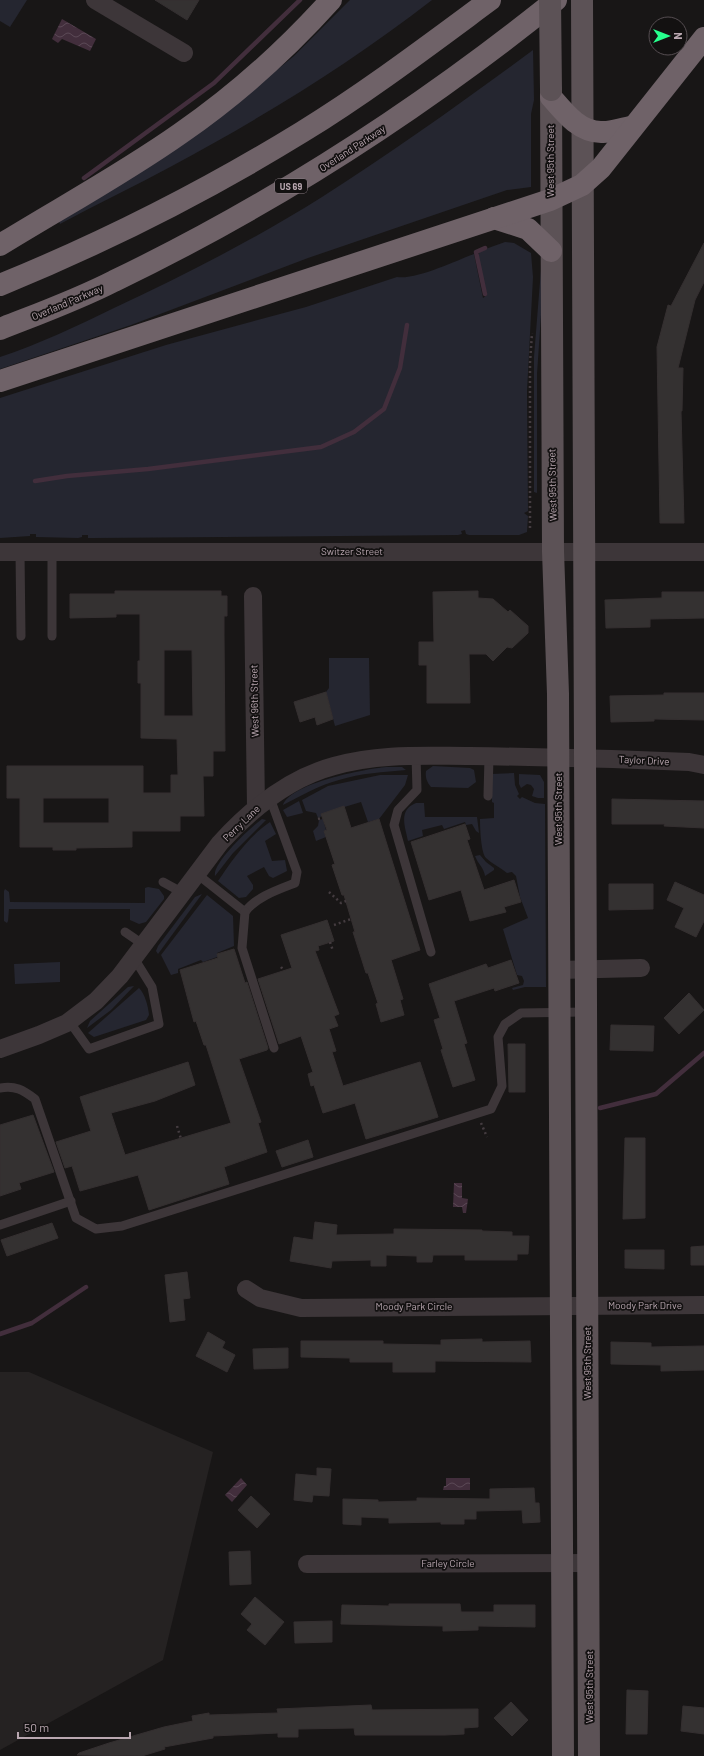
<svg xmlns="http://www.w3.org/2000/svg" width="704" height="1756" viewBox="0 0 704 1756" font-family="Barlow,sans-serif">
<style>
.built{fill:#252222}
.green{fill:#252630}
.water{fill:url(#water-waves)}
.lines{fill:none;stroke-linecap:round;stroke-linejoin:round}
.stream{stroke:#422e3c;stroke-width:4.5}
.building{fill:#343131;stroke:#342f30;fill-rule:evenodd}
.path{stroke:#443c40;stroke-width:2.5;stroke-dasharray:2 3;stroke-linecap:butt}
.lane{stroke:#3d3639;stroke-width:9}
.street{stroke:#3d3639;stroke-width:18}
.primary{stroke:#5c5256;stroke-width:22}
.highway{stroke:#6f6268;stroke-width:22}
.primary-bridge{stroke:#5c5256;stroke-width:22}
.labels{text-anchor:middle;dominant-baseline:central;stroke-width:3.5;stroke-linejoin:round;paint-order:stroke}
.shield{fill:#131111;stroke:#877a80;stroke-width:1}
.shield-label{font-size:9px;font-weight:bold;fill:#b9a7b0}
.street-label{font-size:10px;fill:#b9a7b0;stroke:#131111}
</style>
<defs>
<pattern id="water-waves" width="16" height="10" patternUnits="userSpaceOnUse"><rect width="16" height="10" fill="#422e3c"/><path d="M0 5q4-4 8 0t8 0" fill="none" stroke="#5b4956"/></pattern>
</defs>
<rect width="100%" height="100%" fill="#181616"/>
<path class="built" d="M0,1372H29L213,1452L163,1660L0,1750Z"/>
<g class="green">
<path d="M0,0H27L10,27L0,21Z"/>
<path d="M350,0H432C351,63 263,117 172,166C135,186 97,204 60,224L58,219L229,109L294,56Z"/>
<path d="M533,50L534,100L531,114V187L507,190L308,258L131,325L0,369V357C39,344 77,326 114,308C185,275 255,239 322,197C394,151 464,101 533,50Z"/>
<path d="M505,242L514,243L531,253L533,277L527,391L528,511L524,513L528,516L527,532L519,535H469L466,534L465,530L461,531L462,534L458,535L94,538H88V535H82V537L78,538L36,537V534H30V536L0,538V398L166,345L306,307L397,277C416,280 455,261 474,254L483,298L487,295L478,256L480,251Z"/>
<path d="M541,269L542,300L537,374V493L534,492V357Z"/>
<path d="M329,658H369L370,715L335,726L326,692L329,688Z"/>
<path d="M433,766L470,768L474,770L476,782L468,788L431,787C427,782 425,778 426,771Z"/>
<path d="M386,767H402L406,770C384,772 361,773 339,780C319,785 301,796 283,805C291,783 365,769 386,767Z"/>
<path d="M514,773L515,785L519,794L517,796L520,799L522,797L535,803L545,804L546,987H525L513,990L512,988L523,985L524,981L522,976L517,975L503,929L528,918L520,897L516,876L512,872L507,873C500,867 492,864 486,858C481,853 480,828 480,819L494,818V803L492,802V774Z"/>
<path d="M519,774L540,775L544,782V798H538L532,796L534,789L531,785L527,784L521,788L519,784Z"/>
<path d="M380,775H408L405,785L379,819L368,822L361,802L321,814L322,816L318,818L316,813L306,811L302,800L328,786Z"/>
<path d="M299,801L303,813L287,817L283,810Z"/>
<path d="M416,803H424L425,817H477L479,833L476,831L472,824L466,825L465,822L444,829L442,825L422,830L423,836L408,841C405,826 398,810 416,803Z"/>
<path d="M262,819L266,820L233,853L215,876C212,863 251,827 262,819Z"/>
<path d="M323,819L326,830L324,831L326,837L316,841L313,831L318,826L319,820Z"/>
<path d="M270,822L276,834L265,841L272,861L285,860L287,871L273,878L269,876L264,867L247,876L253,885V889L246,897L239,898L218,881C233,859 248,837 270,822Z"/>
<path d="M480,855L486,862L494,868V870L485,876C484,868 478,864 475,856Z"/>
<path d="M148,887L159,889L164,896V899L146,922L139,924L130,920V909H9L8,921L7,923L4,921V891L5,889L9,892L10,902L145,903V888Z"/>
<path d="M202,894L158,954L156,951L158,946L195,897Z"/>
<path d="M207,895L233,916L234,946L217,953V957L203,962L201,960L178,969V973L171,975L161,955Z"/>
<path d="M60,962V982L15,984L14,964Z"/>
<path d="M134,986L111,1010L87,1028L90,1021L128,987Z"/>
<path d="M139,988C145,994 148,1006 149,1015L146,1020L94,1037L88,1033Z"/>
</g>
<g class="water">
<path d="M62,19L96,39L90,51L62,39L58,43L52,39Z"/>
<path d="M454,1183H462V1198L468,1199L466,1213H463L462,1207H453Z"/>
<path d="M241,1478L247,1485L232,1502L225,1495Z"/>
<path d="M446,1478H470V1490H443L444,1486H446Z"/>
</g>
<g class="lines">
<g class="stream">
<path d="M84,178L214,83L300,0"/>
<path d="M485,294L476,252L485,248"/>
<path d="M35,481L67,476L148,469L321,447L354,432L384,409L400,368L407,325"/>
<path d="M600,1108L656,1094L704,1053"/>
<path d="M0,1334L32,1323L86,1287"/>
</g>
</g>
<g class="building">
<path d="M155,0H199L187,20Z"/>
<path d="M704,243V282L695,300L678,368H683L682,411H681L684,523H660L657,347L668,305L671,306Z"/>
<path d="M115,591H221V596H227V616H224V634L225,751H213V776H203L204,816H180V831H132V847L76,848V850H53V847H20V798H7V766H143V793H171V775H178L177,739L141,738V683H138V661H140V614H116V617L70,618V594H115ZM164,650H192L193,716H164ZM43,798H109V823H43Z"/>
<path d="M478,591V598L493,599L508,612L510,610L528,626V633L512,648L507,647L493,661L486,654H469L470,703H427V665H419V642H434L433,592Z"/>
<path d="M662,592H704V618L650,619V627L606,628L605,600L662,598Z"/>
<path d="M326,692L333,719L317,725L315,717L300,722L294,702Z"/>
<path d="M664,693H704V720L654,719V721L611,722L610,696L664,695Z"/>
<path d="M612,799L704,801V828L664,826L665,824H612Z"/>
<path d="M344,806L351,828L379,819L420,950L391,960L403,999L400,1000L404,1015L381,1022L376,1004L378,1003L368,973H366L353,932H355L344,895H342L332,865L335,864L324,831L327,830L321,814Z"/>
<path d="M465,824L470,839L467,840L484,890L514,880L521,902L504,907L506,912L470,921L461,890L429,900L411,842Z"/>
<path d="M675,882L704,895V921L696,937L675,927L684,908L667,900Z"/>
<path d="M609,884H653V909L609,910Z"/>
<path d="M327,920L334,941L318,946L319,950L315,951L339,1014L334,1016L338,1026L329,1029L336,1051L332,1052L343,1086L420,1062L438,1117L366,1139L355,1103L323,1113L314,1085L311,1086L308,1074L313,1072L301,1036L279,1044L258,979L292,968L281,935Z"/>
<path d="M234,949L245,983L247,982L268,1048L267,1050L239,1059L261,1122L258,1123L267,1152L224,1167L229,1184L149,1210L138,1175L80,1191L72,1166L65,1168L56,1142L91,1131L80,1097L188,1062L195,1085L155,1101L111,1113L125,1155L231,1123L206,1045H204L196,1021L194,1022L180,970L218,958L217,954Z"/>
<path d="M511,960L519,983L495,991L494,988L454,1001L467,1043L464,1044L475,1080L453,1087L441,1050L443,1049L434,1020L440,1018L429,984L486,964L488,968Z"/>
<path d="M689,993L704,1010L679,1034L664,1018Z"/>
<path d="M611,1025L654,1026L653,1051L610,1050Z"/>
<path d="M508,1044H525V1092H509Z"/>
<path d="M33,1115L54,1172L19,1183L21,1189L0,1196V1125Z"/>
<path d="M625,1138H645V1218L623,1219Z"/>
<path d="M308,1140L313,1157L282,1167L276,1151Z"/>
<path d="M315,1222L337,1225L336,1235L394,1234V1229L482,1230V1231L512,1232V1236H529L528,1254H517V1260H465V1255H433L432,1262H417V1256L386,1255V1266H371V1260L332,1261L331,1268L290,1261L294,1237L313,1240Z"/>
<path d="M52,1223L58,1238L7,1256L1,1240Z"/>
<path d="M704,1246V1265H691V1247Z"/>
<path d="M625,1250H664V1269L625,1268Z"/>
<path d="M187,1272L190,1298L183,1299L185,1320L170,1322L165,1275Z"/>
<path d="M208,1332L225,1342L222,1348L235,1355L227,1372L196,1356Z"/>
<path d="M482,1339V1342L530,1341L531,1362L435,1361V1372H393V1362H350V1358L301,1357V1341H383V1344L441,1345V1340Z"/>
<path d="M611,1342L651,1343V1347L704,1346V1370L661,1371V1365L611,1364Z"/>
<path d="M288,1348V1368L254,1369L253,1349Z"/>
<path d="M317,1468L331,1469L329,1496L313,1495L312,1502L294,1500L296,1474L317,1476Z"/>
<path d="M534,1488L535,1503H539L540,1522L523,1523L522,1510L476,1511V1519H464V1524H441V1522L389,1523V1518L361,1517V1525L343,1524V1499L378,1500V1502L417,1501V1498L490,1499V1489Z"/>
<path d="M251,1496L270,1514L257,1528L238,1510Z"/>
<path d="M250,1551L251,1584L230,1585L229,1552Z"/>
<path d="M255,1597L284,1622L265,1645L247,1630L252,1624L241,1614Z"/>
<path d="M389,1604H460L461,1612H494V1605H535V1627L478,1626V1630L443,1631V1626L341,1624L342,1605L389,1606Z"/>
<path d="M332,1621V1642L295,1643L294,1622Z"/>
<path d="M627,1690L648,1691L647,1734H626Z"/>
<path d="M511,1702L528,1720L512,1736L494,1718Z"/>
<path d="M371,1705L372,1710L478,1709V1727L464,1728V1734L445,1735H355L354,1728L298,1729V1737H278V1733L213,1736V1738L164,1747L165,1749L142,1756L77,1755L79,1753L109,1743L164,1727L193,1721L192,1716L209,1713V1715L278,1713L277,1709Z"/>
<path d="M683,1706L704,1708V1734L681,1731Z"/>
</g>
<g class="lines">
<g class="path">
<path d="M530,528V363L532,333"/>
<path d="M318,819L322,818"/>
<path d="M329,892L341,903L346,901"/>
<path d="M334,925L351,919"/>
<path d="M330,942L333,951"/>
<path d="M281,967L284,971"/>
<path d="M481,1123L487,1137"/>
<path d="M177,1126L181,1139"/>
</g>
<g class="lane">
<path d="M20,552L21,636"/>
<path d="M52,552V636"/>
<path d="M416,756L417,790L398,810L394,825L431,952"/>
<path d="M488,796L489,757"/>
<path d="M197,874L245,912C256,897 277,890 295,883L297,872L270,798"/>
<path d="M163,882L183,893"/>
<path d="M245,912L242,948L274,1048"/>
<path d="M125,932L144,945"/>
<path d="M69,1021L89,1049L159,1024L152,987L134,958"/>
<path d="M0,1088C15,1085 23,1090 35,1099L76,1218L96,1229L122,1226L491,1109L502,1086L498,1037L505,1024L521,1013L585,1012"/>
<path d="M0,1225L71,1201"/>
</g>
<g class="street">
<path d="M95,0L184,53"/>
<path d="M0,552H704"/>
<path d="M253,596L256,807"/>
<path d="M559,970L641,968"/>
<path d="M0,1049L39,1035L67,1023L96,1001L120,976L220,843C251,809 289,778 334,766C379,753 425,756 470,756C543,757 616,759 689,762L704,765"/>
<path d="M246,1289L260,1298L301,1308L704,1305"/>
<path d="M307,1564L588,1563"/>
</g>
<g class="primary">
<path d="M582,0L589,1756"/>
<path d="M551,90L553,551L558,694L563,1756"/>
</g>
<g class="highway">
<path d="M551,97C564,112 579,132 601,132C611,133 622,128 632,127"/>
<path d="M494,218L528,229L551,251"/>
<path d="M0,245C60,208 123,174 181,133C236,95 286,50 331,0"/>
<path d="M0,285C105,242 206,191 302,132C367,92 429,45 490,0"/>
<path d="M0,329C38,314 77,300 114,281C272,205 419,110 556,0"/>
<path d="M0,381L550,200L582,185L601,168L704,38"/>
</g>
<path class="primary-bridge" d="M550,0L551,90"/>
</g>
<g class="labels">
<rect class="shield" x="275" y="179" width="32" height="14" rx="3"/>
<g class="shield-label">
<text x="291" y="186">US 69</text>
</g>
<g class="street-label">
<text transform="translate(352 148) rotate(-33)">Overland Parkway</text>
<text transform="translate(550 161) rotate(-90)">West 95th Street</text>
<text transform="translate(67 302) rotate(-23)">Overland Parkway</text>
<text transform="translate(552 485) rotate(-91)">West 95th Street</text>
<text x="352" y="551">Switzer Street</text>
<text transform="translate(254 701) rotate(-91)">West 96th Street</text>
<text transform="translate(644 760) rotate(3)">Taylor Drive</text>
<text transform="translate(558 809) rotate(-90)">West 95th Street</text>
<text transform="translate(241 823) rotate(-44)">Perry Lane</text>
<text x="645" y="1305">Moody Park Drive</text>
<text x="414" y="1306">Moody Park Circle</text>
<text transform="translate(587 1363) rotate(-90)">West 95th Street</text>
<text x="448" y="1563">Farley Circle</text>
<text transform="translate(589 1687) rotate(-90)">West 95th Street</text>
</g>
</g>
<g transform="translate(668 36) rotate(90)"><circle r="19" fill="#131111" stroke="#554d51"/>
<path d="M0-3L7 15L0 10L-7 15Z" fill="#27ff8d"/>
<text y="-6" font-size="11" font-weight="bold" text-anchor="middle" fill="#b9a7b0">N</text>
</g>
<path d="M18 1732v6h112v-6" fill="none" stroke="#b9a7b0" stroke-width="2"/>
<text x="24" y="1732" font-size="12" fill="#b9a7b0" stroke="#131111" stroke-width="3" paint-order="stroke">50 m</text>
</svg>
